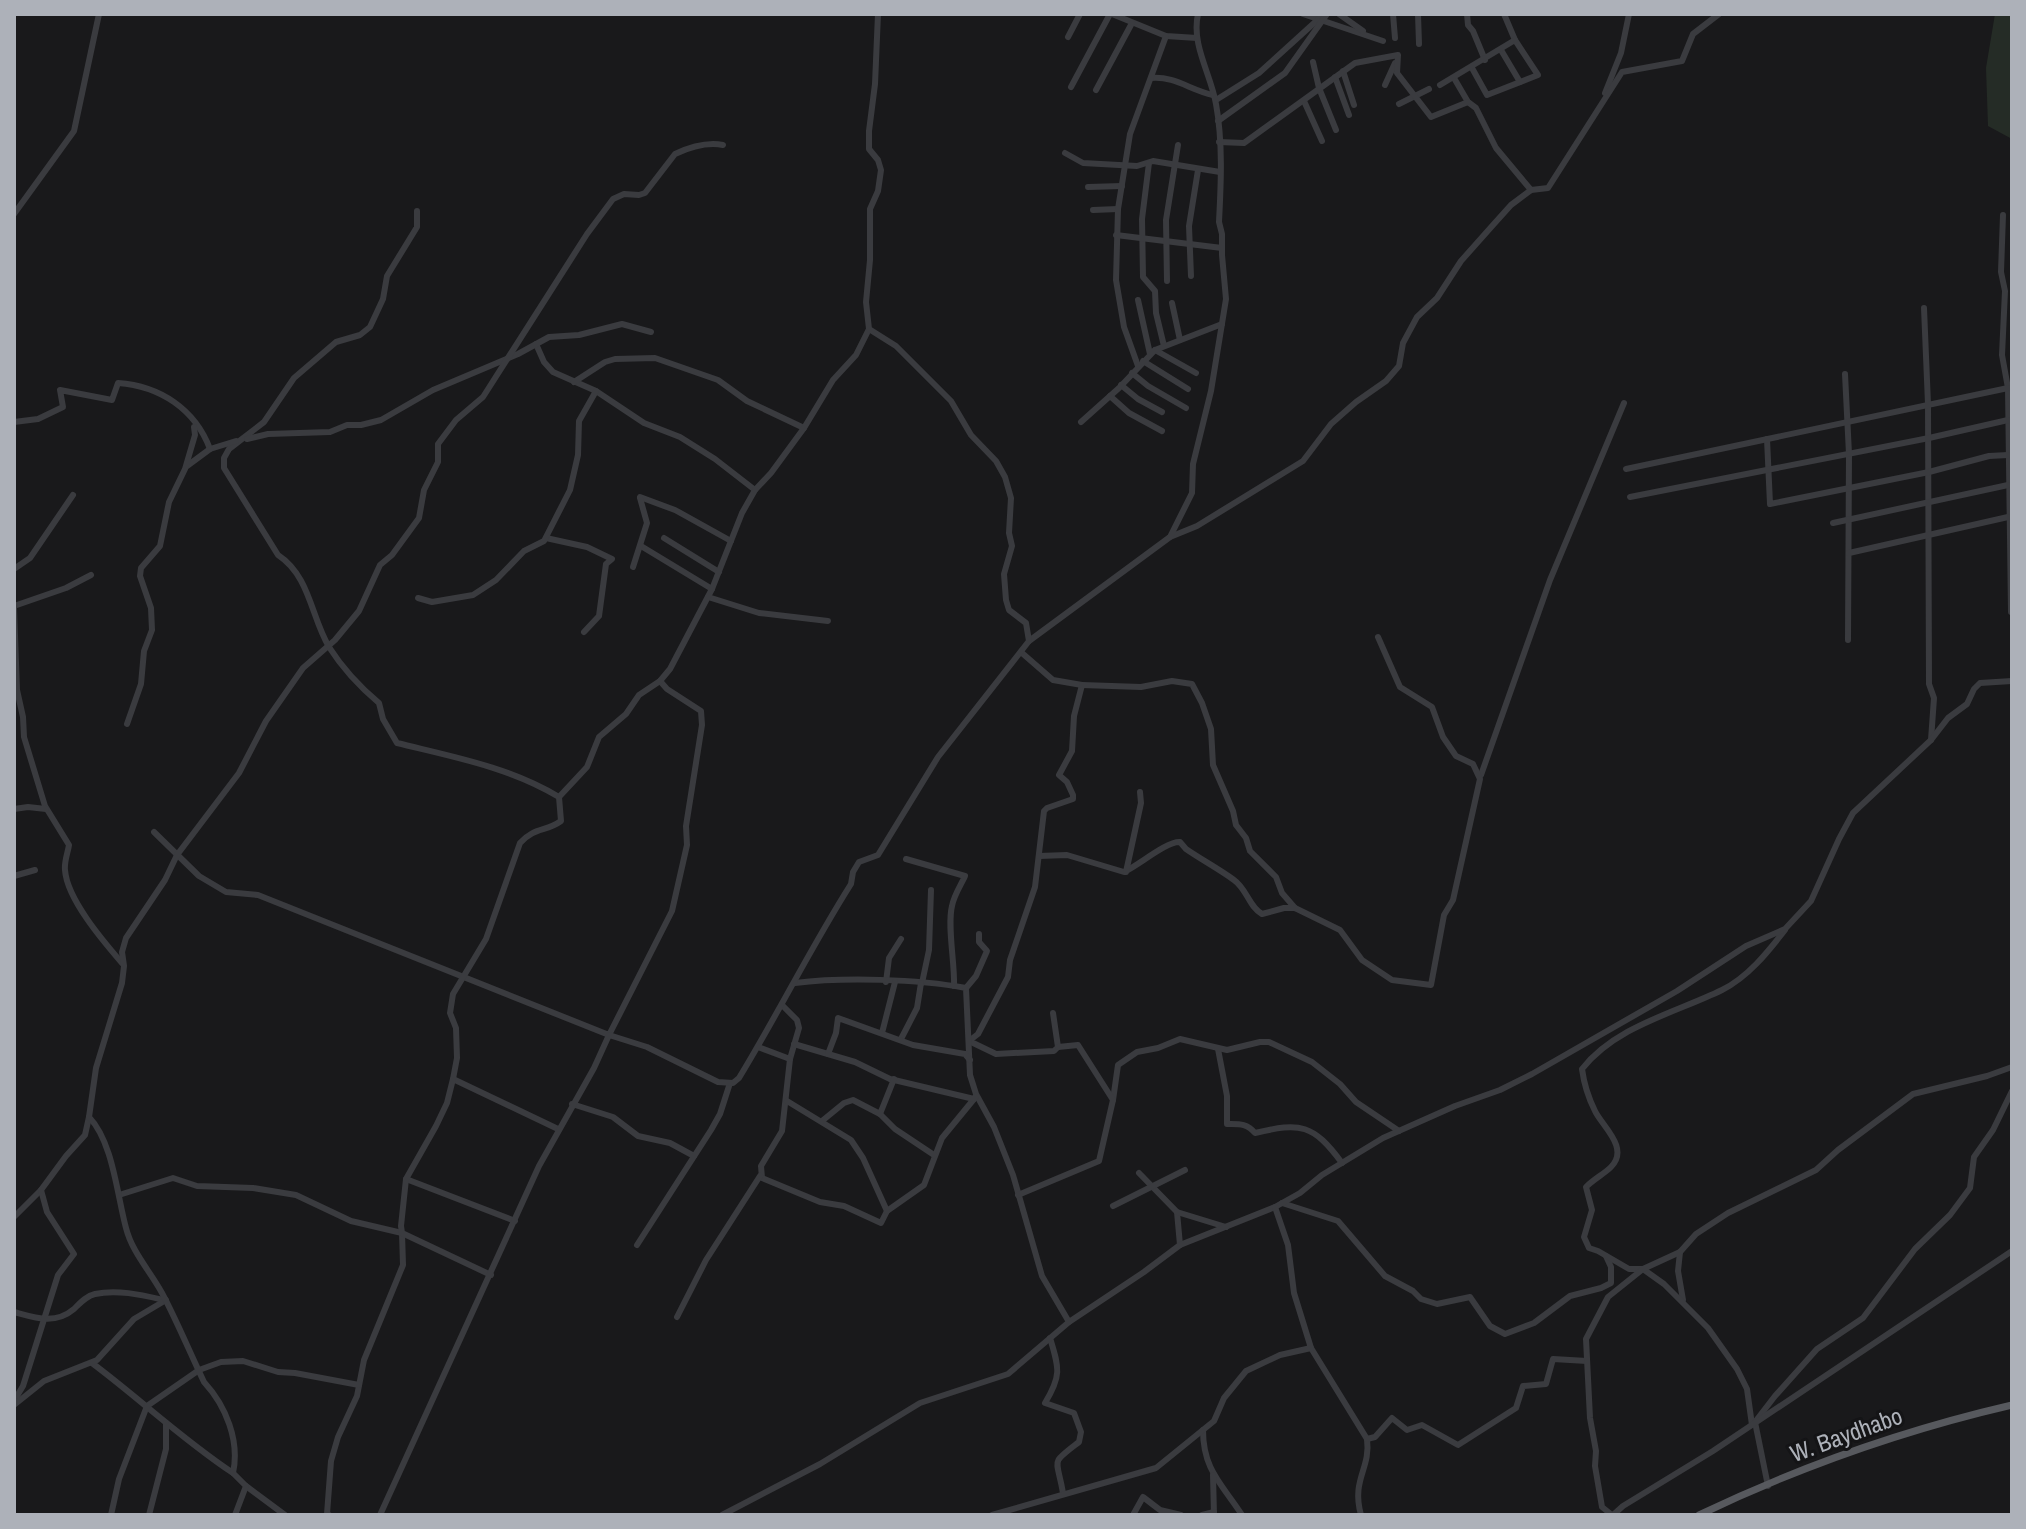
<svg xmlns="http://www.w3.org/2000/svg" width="2026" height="1529" viewBox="0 0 2026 1529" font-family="'Archivo Narrow',sans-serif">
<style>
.green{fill:#252c26}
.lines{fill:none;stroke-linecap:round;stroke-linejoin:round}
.minor{stroke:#3a3b3f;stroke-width:6}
.major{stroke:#57595e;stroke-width:7}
.labels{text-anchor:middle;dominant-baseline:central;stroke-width:6;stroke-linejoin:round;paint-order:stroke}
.street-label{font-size:24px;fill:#adb1b9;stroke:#141416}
</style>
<rect width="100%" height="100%" fill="#19191b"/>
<path class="green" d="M1995,14H2012V139L1988,126L1986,68Z"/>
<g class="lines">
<g class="minor">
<path d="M1112,14L1166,36L1197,38"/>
<path d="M1303,14L1383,41"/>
<path d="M1339,14L1363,31"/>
<path d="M1393,14L1395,38"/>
<path d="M1418,14L1419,44"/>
<path d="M1467,14L1468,25L1473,31L1485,60"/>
<path d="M1068,37L1080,14"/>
<path d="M1501,50L1520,82"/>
<path d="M1313,62L1319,88L1336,130"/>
<path d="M1472,68L1487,95L1538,75L1515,40L1504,14"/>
<path d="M1343,71L1354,105"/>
<path d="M1335,77L1349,115"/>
<path d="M1151,78C1175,76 1190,90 1213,95"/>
<path d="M1454,78L1468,102L1476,108L1496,148L1531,190"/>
<path d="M1385,85L1395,63"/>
<path d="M1440,85L1515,40"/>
<path d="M1071,87L1110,14"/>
<path d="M1096,90L1132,23"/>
<path d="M1605,93L1621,53L1629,14"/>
<path d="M1216,100L1259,73L1324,14"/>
<path d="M1304,101L1322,141"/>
<path d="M1399,104L1429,89"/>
<path d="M1218,121L1285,73L1327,14"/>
<path d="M1219,142L1244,143L1355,63L1398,55L1397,73L1431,117L1468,102"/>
<path d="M1065,153L1083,163L1137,166L1153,161L1220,172"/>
<path d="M1149,163L1142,219L1143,277L1155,291L1156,313L1164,346"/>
<path d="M1088,187L1122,186"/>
<path d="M1093,210L1118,209"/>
<path d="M417,211V227L387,276L383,299L370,327L360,335L336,342L294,378L264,422L229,449L224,458V468L278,555C310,576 311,617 329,647C343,669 360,687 379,703L383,719L397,743C454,757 509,767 559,797"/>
<path d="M14,214L74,131L99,14"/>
<path d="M2003,215L2001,272L2005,291L2002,355L2008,388L2011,612"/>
<path d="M1116,235L1222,248"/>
<path d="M1191,276L1189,226L1198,170"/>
<path d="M1167,281L1166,220L1178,145"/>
<path d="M1138,300L1150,354"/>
<path d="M1172,303L1180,340"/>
<path d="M1924,308L1928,404L1929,684L1934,698L1931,740"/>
<path d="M536,344L544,362L553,372L596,391L644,423L680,437L715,459L755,490"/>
<path d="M1155,350L1196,373"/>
<path d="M1143,361L1188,389"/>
<path d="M1138,366L1124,327L1116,280L1118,209L1130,134L1166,36"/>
<path d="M1132,373L1148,386L1186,408"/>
<path d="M1845,374L1849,454L1848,640"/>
<path d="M574,382L605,362L615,359L655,358L718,380L747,401L804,428"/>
<path d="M1121,385L1138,399L1162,412"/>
<path d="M1110,396L1129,413L1162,431"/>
<path d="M14,422L38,419L63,407L60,390L112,400L118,383C160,386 195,409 210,449L236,441"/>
<path d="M1081,422L1119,388L1155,350L1222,324"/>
<path d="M247,439L268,434L330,432L347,425H361L381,420L433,390L518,354L549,337L579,335L622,324L651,332"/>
<path d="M1767,439L1770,504L1929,472L1989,456L2008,455"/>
<path d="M187,466L210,449"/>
<path d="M1626,469L2008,388"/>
<path d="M640,497L675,510L731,541"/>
<path d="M1630,497L1929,438L2008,420"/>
<path d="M1833,523L2008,485"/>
<path d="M1170,537L1197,526L1303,461L1331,424L1356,402L1386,381L1399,366L1403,343L1417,317L1437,298L1461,261L1493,225L1511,205L1531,190L1548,188L1622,72L1682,61L1693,34L1719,14"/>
<path d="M546,538L587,547L612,559L606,564L599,616L584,632"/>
<path d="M664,538L719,572"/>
<path d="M641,546L712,589"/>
<path d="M1849,553L2008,517"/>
<path d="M633,567L647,523L640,498"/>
<path d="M14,569L30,558L73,495"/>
<path d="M708,597L759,613L828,621"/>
<path d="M418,598L432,602L473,595L496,580L524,551L544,541L570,490L578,455L579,421L596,391"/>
<path d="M14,606L66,588L91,575"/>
<path d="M14,608L17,690L23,717L24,737L45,806L69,845C68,852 64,862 65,870C67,899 103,941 122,963"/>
<path d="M1029,641L1170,537L1192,493L1193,464L1211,391L1226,299L1222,255V234L1219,222C1221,184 1223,142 1216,104C1211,74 1191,45 1198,14"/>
<path d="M1022,653L1053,680L1082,685L1074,716L1072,751L1059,775L1067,782L1073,795V799L1047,808L1044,811L1035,887L1010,960L1008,977L978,1034L969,1041L996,1054L1054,1051L1058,1047L1053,1013"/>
<path d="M1082,685L1141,687L1172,681L1192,684L1202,703L1211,729L1213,765L1233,811L1236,825L1246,838L1250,851L1276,877L1282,893L1295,908"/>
<path d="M127,724L141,684L144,651L152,630L151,608L140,576L141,568L160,546L169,502L185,469L195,435L194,427"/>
<path d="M1481,775L1550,580L1624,403"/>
<path d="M14,809L28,807L46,809"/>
<path d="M154,832L199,876L226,892L258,895L609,1035L672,911L687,845L686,826L702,725L701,711L667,689L660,681"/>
<path d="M1039,856L1067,855L1124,872C1139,865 1167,841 1180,842L1186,849C1202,860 1219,869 1234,880C1247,889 1249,907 1262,914L1284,908H1295L1340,930L1362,960L1392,980L1431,985L1444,915L1453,900L1480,779L1473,764L1456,756L1443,737L1432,707L1400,687L1378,637"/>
<path d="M906,859L965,876C961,885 954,895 952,906C947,926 955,963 954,986"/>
<path d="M1126,872L1141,803L1140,792"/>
<path d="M14,876L35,870"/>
<path d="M886,982L889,958L901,939"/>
<path d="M795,983C843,977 918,979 966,988L970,1075L976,1094L994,1127L1013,1175L1042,1276L1069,1322"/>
<path d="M922,983L929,950L931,890"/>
<path d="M966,988L976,976L987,951L979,942V934"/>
<path d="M782,1005L797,1020L799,1028L790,1059L782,1131L761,1166L762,1178L820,1202L844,1206L881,1223L887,1211L924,1185L942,1138L974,1099"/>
<path d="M882,1033L895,982"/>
<path d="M901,1039L917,1008L921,983"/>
<path d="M794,1044L855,1062L890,1079L974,1099L976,1096"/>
<path d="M758,1047L790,1059"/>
<path d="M1218,1049L1227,1096V1124C1239,1124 1247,1123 1255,1133C1301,1122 1313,1124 1342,1163"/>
<path d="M828,1054L836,1033L838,1018L913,1045L965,1054L970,1060"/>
<path d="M453,1079L558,1129"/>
<path d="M1113,1100L1118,1065L1137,1052L1158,1048L1180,1039L1227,1050L1260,1042H1269L1312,1062L1340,1084L1356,1102L1399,1131"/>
<path d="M787,1101L851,1140L863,1158L887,1211"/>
<path d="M572,1104L613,1117L638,1136L670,1143L694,1156"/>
<path d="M880,1114L895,1129L934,1155"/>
<path d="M822,1121L844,1103L853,1100L880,1114L894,1079"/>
<path d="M1139,1173L1177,1212L1180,1245"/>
<path d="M406,1179L515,1221"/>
<path d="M119,1195L173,1178L197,1186L253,1188L296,1195L351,1221L402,1233L403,1265L364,1360L357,1396L338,1437L331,1461L327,1514L329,1515"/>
<path d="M1018,1195L1099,1161L1113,1100L1078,1045L1058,1047"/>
<path d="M1282,1203L1338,1221L1385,1276L1413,1291L1421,1299L1437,1304L1470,1297L1490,1326L1505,1334L1534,1323L1570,1296L1601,1288L1611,1283V1267L1606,1256"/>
<path d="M1113,1206L1185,1170"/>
<path d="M1177,1212L1226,1227"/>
<path d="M14,1217L41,1190"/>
<path d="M637,1245L711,1130L720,1114L730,1083"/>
<path d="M1680,1252L1678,1271L1683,1300"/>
<path d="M491,1275L402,1233L401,1226L406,1179L436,1126L447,1103L453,1079L457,1058L456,1028L450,1013L453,994L486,939L520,843C534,827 546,832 561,821L559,797L587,767L599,737L626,714L639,695L660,681L670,669L712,589L742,513L755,490L771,473L804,428L833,380L856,355L869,329"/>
<path d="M14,1312C36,1318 55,1325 74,1309C80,1303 86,1296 95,1294C117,1289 142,1295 164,1300"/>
<path d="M677,1317L706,1260L760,1176"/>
<path d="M1050,1338C1059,1368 1062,1375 1045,1403L1074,1413L1081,1432L1079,1442C1049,1465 1057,1457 1063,1493"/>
<path d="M1311,1348L1367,1439C1371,1469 1351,1479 1361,1515"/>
<path d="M92,1363C140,1399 183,1440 233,1473"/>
<path d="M14,1401L23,1386L58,1275L74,1254L47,1212L41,1190L66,1156L85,1135L89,1117"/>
<path d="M14,1405L44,1381L97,1360L134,1319L166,1300"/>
<path d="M1752,1425L1747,1389L1737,1369L1708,1328L1664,1284L1643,1269H1629L1598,1251L1589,1248L1584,1237L1592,1210L1586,1187C1594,1179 1604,1174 1611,1167C1630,1148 1602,1126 1595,1111C1588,1097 1584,1084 1582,1069C1616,1026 1675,1013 1722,990C1748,977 1767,953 1785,930"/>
<path d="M1203,1430C1203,1470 1222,1484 1242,1515"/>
<path d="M1367,1439L1375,1437L1392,1418L1407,1430L1422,1425L1458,1445L1516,1408L1523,1386L1546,1384L1553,1359L1587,1361"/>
<path d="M1213,1475L1214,1515"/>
<path d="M246,1486L285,1515"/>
<path d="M1768,1486L1755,1422L1775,1396L1817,1349L1863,1318L1915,1249L1950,1215L1970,1188L1974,1157L1993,1130L2012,1091"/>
<path d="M111,1515L119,1479L147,1406L199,1370L221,1362L243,1361L278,1372L295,1373L359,1385"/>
<path d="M149,1515L166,1449V1423"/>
<path d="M235,1515L246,1486L233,1473C240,1441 226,1406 204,1382C190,1353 177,1321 162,1293C150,1271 132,1252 126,1228C117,1195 113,1142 89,1117L96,1068L122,983L124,966L122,952L126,938L165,880L177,855L239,773L266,721L303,668L335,640L359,611L380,565L392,555L419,518L424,490L438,462V444L456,420L483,397L587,234L613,199L624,194L639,195L645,193L675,154C690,147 707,142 723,145"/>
<path d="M380,1515L539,1166L594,1068L609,1035L647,1047L718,1082L733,1083L739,1078C778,1014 811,947 851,884L853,872L859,862L878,855L938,757L1029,641L1026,623L1009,610L1006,600L1004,574L1012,546L1009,533L1011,498L1005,477L996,461L971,435L951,401L896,346L869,329L866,302L870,260V209L878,191L881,170L878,160L869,149V131L875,84L878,14"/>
<path d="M722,1515L820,1464L920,1403L1008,1374L1069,1322L1144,1272L1180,1245L1275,1207L1300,1193L1322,1175L1383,1138L1455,1106L1500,1090L1532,1074L1677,991L1746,946L1785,929L1811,901L1839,839L1853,813L1931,740L1948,718L1967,704L1974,689L1980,683L2012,681"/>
<path d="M992,1515L1156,1468L1214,1421L1224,1398L1246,1371L1280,1355L1311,1348L1294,1293L1288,1245L1275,1207"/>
<path d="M1133,1515L1143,1497L1160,1510L1181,1515"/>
<path d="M1202,1515L1214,1512"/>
<path d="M1612,1515L1602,1507L1595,1466L1596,1451L1590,1418L1586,1339L1608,1297L1643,1269L1680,1252L1696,1234L1728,1213L1816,1170L1838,1150L1913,1094L1987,1076L2012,1067"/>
<path d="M1613,1515L1623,1506L1713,1451L2012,1251"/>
</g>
<path class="major" d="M1699,1515C1799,1467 1904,1430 2012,1405"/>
</g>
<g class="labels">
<g class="street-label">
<text transform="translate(1846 1434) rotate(-20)">W. Baydhabo</text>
</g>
</g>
<rect width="2026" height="1529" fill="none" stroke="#adb1b9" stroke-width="32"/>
</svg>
